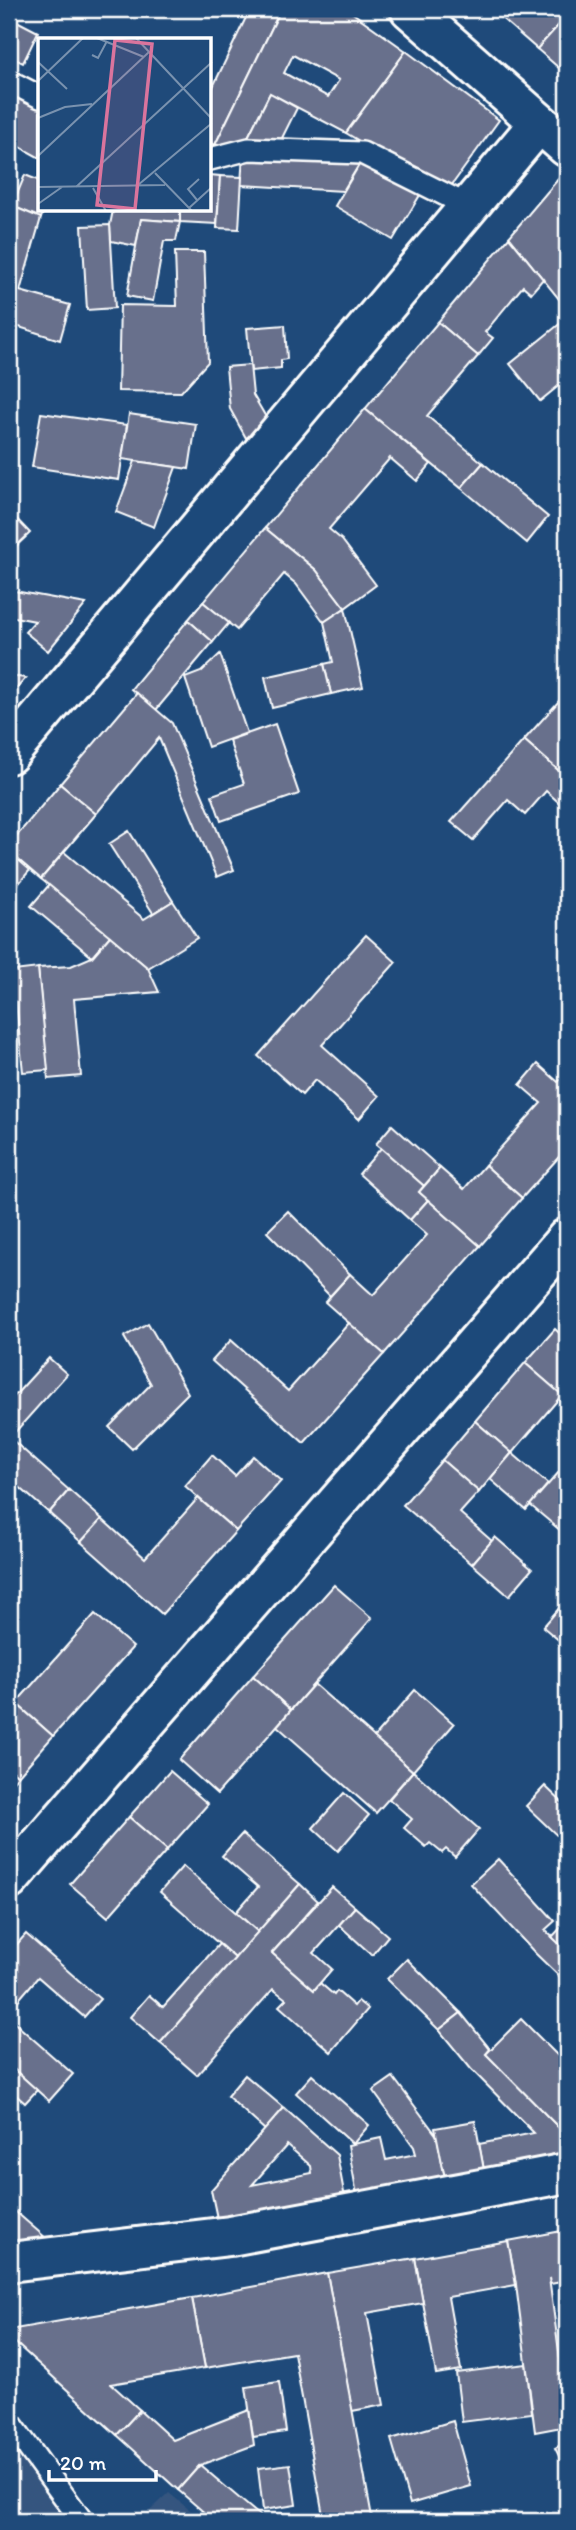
<svg xmlns="http://www.w3.org/2000/svg" width="576" height="2530" viewBox="0 0 576 2530" font-family="Itim,sans-serif">
<style>
.built{fill:#35557f}
.building{fill:#68708c;stroke:#fff;stroke-width:2;fill-rule:evenodd}
.lines{fill:none;stroke-linecap:round;stroke-linejoin:round}
.service-casing{stroke:#fff;stroke-width:26}
.minor-casing{stroke:#fff;stroke-width:44}
.tertiary-casing{stroke:#fff;stroke-width:44}
.service{stroke:#1f4a7a;stroke-width:21}
.minor{stroke:#1f4a7a;stroke-width:38}
.tertiary{stroke:#1f4a7a;stroke-width:38}
.inset-road{fill:none;stroke:#7992af;stroke-width:2}
.view{fill:#da749d;fill-opacity:0.15;stroke:#da749d;stroke-width:3.5}
.inset-edge{fill:none;stroke:#fff;stroke-width:3.5}
</style>
<rect width="100%" height="100%" fill="#1f4a7a"/>
<filter id="ink" filterUnits="userSpaceOnUse"><feTurbulence type="fractalNoise" baseFrequency=".0143" numOctaves="2"/><feDisplacementMap in="SourceGraphic" scale="14" xChannelSelector="R" yChannelSelector="G"/><feConvolveMatrix kernelMatrix="1 2 1 2 8 2 1 2 1" color-interpolation-filters="sRGB"/></filter>
<g filter="url(#ink)">
<g class="built">
<path d="M9,2431L77,2521H9Z"/>
<path d="M169,2493L203,2521H139Z"/>
</g>
<g class="building">
<path d="M250,9H281L215,145L210,142V93Z"/>
<path d="M281,9H347L406,51L346,133L270,93L244,145H215ZM293,55L339,80L328,97L284,73Z"/>
<path d="M491,9H567V16L537,49Z"/>
<path d="M567,16V75L537,49Z"/>
<path d="M9,17L38,32L23,63L9,56Z"/>
<path d="M406,51L499,120L446,193L346,133Z"/>
<path d="M9,87L40,105V158L9,141Z"/>
<path d="M270,93L297,108L279,144L244,145Z"/>
<path d="M243,154L362,160L343,191L241,185Z"/>
<path d="M362,160L420,195L393,240L335,206Z"/>
<path d="M25,175L40,181V210H44L41,218L12,206Z"/>
<path d="M210,175L220,176L217,224L180,222V210H210Z"/>
<path d="M220,176L242,177L239,229L217,228Z"/>
<path d="M559,178L567,186V309L509,237Z"/>
<path d="M12,206L41,218L20,291L70,305L60,340L16,326L14,334L9,332V216Z"/>
<path d="M113,210H180V222L141,219L136,246L111,241L110,225Z"/>
<path d="M141,219L180,222L176,241H164L153,301L127,296Z"/>
<path d="M110,225L115,308L87,310L82,226Z"/>
<path d="M509,237L543,279L531,293L523,286L485,332L493,338L478,356L438,322Z"/>
<path d="M175,252H204L208,362L181,392L118,391L120,305L177,306Z"/>
<path d="M567,318V379L540,401L510,364Z"/>
<path d="M438,322L478,356L427,416L483,463L461,488L365,409Z"/>
<path d="M285,325L287,359L281,360V368L251,371L247,328Z"/>
<path d="M250,365L253,395L270,424L246,438L230,409L226,367Z"/>
<path d="M365,409L431,464L417,481L390,458L329,529L342,540L376,585L345,608L316,570L265,528Z"/>
<path d="M41,413L127,425L119,480L32,467Z"/>
<path d="M129,414L196,424L189,469L122,459Z"/>
<path d="M135,461L176,467L154,527L116,512Z"/>
<path d="M483,463L548,517L527,543L461,488Z"/>
<path d="M9,511L30,533L9,553Z"/>
<path d="M265,528L316,570L345,608L324,622L296,584L284,574L237,630L203,602Z"/>
<path d="M9,590L86,604L48,651L25,632L35,621L9,616Z"/>
<path d="M203,602L229,623L213,642L188,620Z"/>
<path d="M345,608L363,687L331,694L324,664L333,662L324,622Z"/>
<path d="M188,620L213,642L156,710L131,689Z"/>
<path d="M220,654L247,733L208,747L185,678L201,672Z"/>
<path d="M324,664L331,694L272,708L265,677Z"/>
<path d="M9,676L26,678L9,697Z"/>
<path d="M567,692V778L524,740Z"/>
<path d="M137,693L172,723L234,870L217,877L159,738L96,814L60,784Z"/>
<path d="M275,724L299,794L221,821L212,795L244,784L229,740Z"/>
<path d="M524,740L567,778V805L565,808L546,791L525,815L508,800L473,840L451,822Z"/>
<path d="M60,784L96,814L41,879L9,852V845Z"/>
<path d="M129,831L173,901L153,913L109,844Z"/>
<path d="M9,852L30,870L9,895Z"/>
<path d="M64,852L144,919L173,901L197,938L148,968L41,879Z"/>
<path d="M49,885L110,936L92,957L31,906Z"/>
<path d="M366,935L396,962L322,1045L379,1096L359,1119L315,1080L302,1095L258,1056Z"/>
<path d="M110,936L148,968L159,992L74,999L81,1076L48,1079L38,968L71,966L92,957Z"/>
<path d="M9,966L14,971L38,968L48,1070L23,1072L16,1002L9,1001Z"/>
<path d="M538,1064L558,1082L566,1075L567,1076V1148L522,1198L485,1165L541,1103L520,1085Z"/>
<path d="M392,1125L440,1168L424,1186L376,1144Z"/>
<path d="M381,1148L424,1186L419,1192L428,1200L410,1220L359,1174Z"/>
<path d="M485,1165L522,1198L480,1246L419,1192L440,1168L464,1189Z"/>
<path d="M428,1200L480,1246L384,1354L325,1302L350,1274L373,1295L427,1235L410,1220Z"/>
<path d="M288,1211L350,1274L330,1296L267,1232Z"/>
<path d="M148,1323L188,1393L132,1449L109,1427L151,1384L124,1337Z"/>
<path d="M349,1323L384,1354L304,1443L212,1361L231,1340L288,1391Z"/>
<path d="M555,1329L567,1340V1389L562,1395L525,1363Z"/>
<path d="M49,1358L67,1374L9,1439V1402Z"/>
<path d="M525,1363L562,1395L512,1453L475,1421Z"/>
<path d="M475,1421L512,1453L479,1492L442,1460Z"/>
<path d="M10,1438L69,1490L49,1513L9,1478Z"/>
<path d="M512,1453L548,1484L526,1510L490,1479Z"/>
<path d="M212,1455L235,1476L253,1456L281,1481L236,1531L185,1486Z"/>
<path d="M442,1460L479,1492L460,1513L492,1541L472,1564L403,1505Z"/>
<path d="M567,1463V1536L530,1505Z"/>
<path d="M69,1490L102,1519L81,1542L49,1513Z"/>
<path d="M198,1498L236,1531L162,1614L81,1542L102,1519L145,1558Z"/>
<path d="M495,1537L532,1569L509,1596L472,1564Z"/>
<path d="M334,1585L372,1618L291,1710L253,1676Z"/>
<path d="M567,1599V1647L543,1627Z"/>
<path d="M95,1614L133,1647L53,1736L16,1703Z"/>
<path d="M253,1676L291,1710L217,1794L179,1760Z"/>
<path d="M314,1684L413,1771L376,1813L277,1726Z"/>
<path d="M415,1690L454,1724L413,1771L374,1737Z"/>
<path d="M10,1698L53,1736L18,1776L9,1768Z"/>
<path d="M9,1768L18,1776L9,1786Z"/>
<path d="M170,1771L208,1804L167,1850L129,1817Z"/>
<path d="M413,1771L479,1829L455,1857L446,1849L442,1853L430,1843L426,1847L404,1828L412,1819L389,1799Z"/>
<path d="M545,1786L567,1807V1845L526,1806Z"/>
<path d="M344,1793L369,1815L338,1851L313,1828Z"/>
<path d="M129,1817L167,1850L108,1917L70,1884Z"/>
<path d="M242,1834L300,1884L258,1932L236,1912L258,1887L222,1856Z"/>
<path d="M498,1859L555,1921L545,1930L567,1951V1984L536,1954L471,1884Z"/>
<path d="M183,1866L258,1932L235,1958L160,1892Z"/>
<path d="M300,1884L318,1901L272,1953L314,1990L320,1983L334,1995L337,1991L354,2006L358,2001L368,2009L331,2052L279,2006L286,1999L273,1989L197,2075L160,2043Z"/>
<path d="M332,1887L355,1907L314,1953L332,1969L314,1990L272,1953Z"/>
<path d="M355,1907L388,1936L372,1955L339,1925Z"/>
<path d="M567,1921V1951L552,1937Z"/>
<path d="M26,1934L100,1999L84,2017L38,1977L9,2011V1953Z"/>
<path d="M219,1944L235,1958L160,2043L130,2017L149,1995L163,2007Z"/>
<path d="M407,1959L461,2013L439,2030L387,1979Z"/>
<path d="M461,2013L490,2049L486,2054L567,2136V2154L484,2170L479,2144L534,2133L471,2069L439,2030Z"/>
<path d="M9,2018L73,2074L49,2101L9,2065Z"/>
<path d="M521,2019L567,2065V2136L486,2054Z"/>
<path d="M9,2065L37,2090L25,2103L9,2089Z"/>
<path d="M245,2075L284,2108L265,2130L227,2096Z"/>
<path d="M312,2075L369,2125L353,2144L296,2093Z"/>
<path d="M393,2077L437,2136L445,2178L357,2195L348,2145L381,2138L386,2160L416,2154L414,2147L373,2091Z"/>
<path d="M284,2108L337,2155L345,2198L218,2223L211,2190ZM287,2145L311,2166L312,2173L252,2185Z"/>
<path d="M475,2121L484,2170L445,2178L435,2128Z"/>
<path d="M9,2206L46,2238L9,2243Z"/>
<path d="M567,2230V2281L550,2284L549,2278L561,2366H567V2426L535,2432L516,2285L508,2241Z"/>
<path d="M508,2241L516,2285L448,2297L461,2370L436,2374L415,2258Z"/>
<path d="M415,2258L423,2303L367,2313L384,2405L352,2411L327,2273Z"/>
<path d="M327,2273L372,2517L350,2521H324L294,2353L205,2368L192,2298Z"/>
<path d="M192,2298L205,2368L111,2384L140,2410L117,2435L9,2337V2330Z"/>
<path d="M526,2364L532,2413L462,2422L456,2373Z"/>
<path d="M279,2382L286,2432L253,2437L246,2387Z"/>
<path d="M140,2410L173,2440L249,2410L254,2445L200,2465L178,2490L117,2435Z"/>
<path d="M453,2421L471,2486L410,2504L391,2439Z"/>
<path d="M567,2442V2472L555,2448Z"/>
<path d="M290,2464L296,2505L263,2510L258,2468Z"/>
<path d="M200,2465L266,2521H214L178,2490Z"/>
<path d="M378,2516L381,2521H350L372,2517Z"/>
</g>
<g class="lines">
<defs>
<g id="service">
<path d="M9,81L40,97"/>
<path d="M210,159L249,149L362,153L470,207"/>
<path d="M9,2421L82,2521"/>
</g>
<g id="minor">
<path d="M410,9L567,147"/>
<path d="M9,754L539,123"/>
<path d="M9,1880L567,1238"/>
</g>
<path id="tertiary" d="M9,2262L230,2236L567,2173"/>
</defs>
<use href="#service" class="service-casing"/>
<use href="#minor" class="minor-casing"/>
<use href="#tertiary" class="tertiary-casing"/>
<use href="#service" class="service"/>
<use href="#minor" class="minor"/>
<use href="#tertiary" class="tertiary"/>
</g>
</g>
<g transform="translate(38 38)">
<rect width="173" height="173" fill="#1f4a7a"/>
<path class="inset-road" d="M59,0L106,19M98,0L174,81M54,17L60,20L69,3M0,24L29,51M0,43L45,0M0,80L27,69L54,66M0,118L111,14M117,135L154,173M100,147L174,85M0,149L127,147M38,149L174,24M55,150L68,173M159,162L150,151L161,141M0,166L24,149M151,170L174,149"/>
<path class="view" d="M77,2L114,6L97,171L59,167Z"/>
<rect width="173" height="173" class="inset-edge"/>
</g>
<rect width="576" height="2530" fill="none" stroke="#1f4a7a" stroke-width="35"/>
<rect x="18" y="18" width="541" height="2495" fill="none" stroke="#fff" stroke-width="2.5" filter="url(#ink)"/>
<path d="M49 2470v10h107v-10" fill="none" stroke="#ffffff" stroke-width="3.5"/>
<text x="60" y="2470" font-size="21" fill="#ffffff" stroke="#1f4a7a" stroke-width="5" paint-order="stroke">20 m</text>
</svg>
